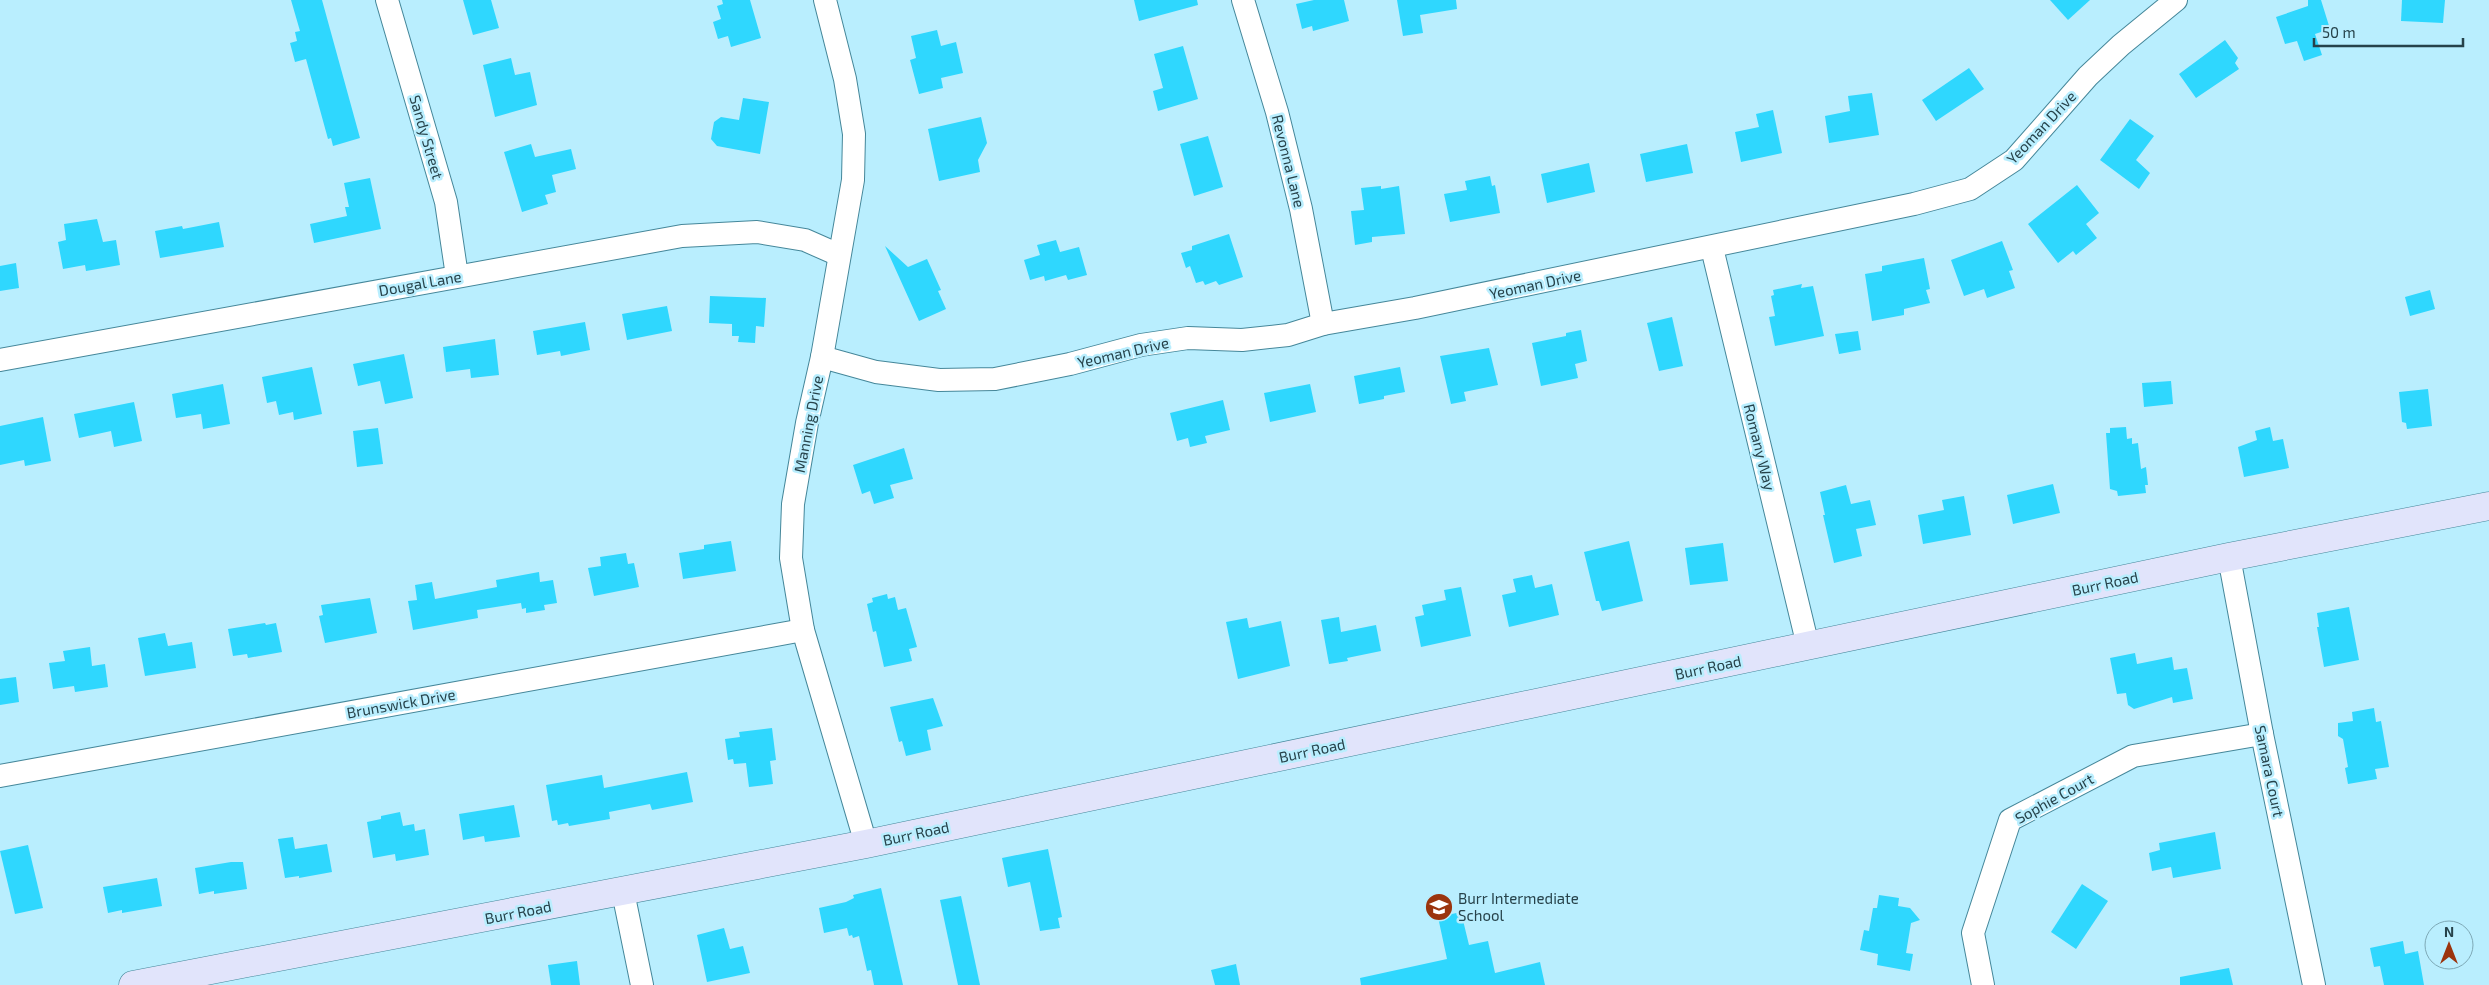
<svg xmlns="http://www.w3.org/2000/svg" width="2489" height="985" viewBox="0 0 2489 985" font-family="'Exo 2',sans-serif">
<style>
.building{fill:#2fd7fe}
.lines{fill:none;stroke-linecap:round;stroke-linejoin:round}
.street-casing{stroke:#45879a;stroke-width:24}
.secondary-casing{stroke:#45879a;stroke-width:29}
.street{stroke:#fff;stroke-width:22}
.secondary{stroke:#e1e4fb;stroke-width:28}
.labels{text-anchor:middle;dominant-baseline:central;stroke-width:5;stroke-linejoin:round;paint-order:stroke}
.street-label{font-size:15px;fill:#26424a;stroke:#b9eefe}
.poi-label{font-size:15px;fill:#26424a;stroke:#b9eefe;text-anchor:start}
</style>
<rect width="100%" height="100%" fill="#b9eefe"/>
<g class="building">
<path d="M291,0H322L360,138L333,146L331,138L328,139L306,59L295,62L290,43L297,41L295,32L300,31Z"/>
<path d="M463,0H491L499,28L473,35Z"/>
<path d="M722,0H750L761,38L731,47L728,36L718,39L713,22L721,19L717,6L723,4Z"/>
<path d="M1134,0H1197L1198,5L1139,21Z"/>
<path d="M1314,0H1344L1349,21L1313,31L1312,26L1302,29L1296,4Z"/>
<path d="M1397,0H1456L1457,9L1420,15L1423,33L1403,36Z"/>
<path d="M2050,0H2090L2068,20Z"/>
<path d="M2308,0H2321L2330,29L2315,34L2322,55L2304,61L2297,41L2285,44L2276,17L2308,6Z"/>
<path d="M2402,0H2445L2443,23L2401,21Z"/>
<path d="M937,30L941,46L956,42L963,73L941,78L943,88L919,94L910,60L916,58L911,36Z"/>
<path d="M2225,40L2238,58L2235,63L2239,69L2196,98L2179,74Z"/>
<path d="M1183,46L1198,99L1158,111L1153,91L1163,88L1154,54Z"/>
<path d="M511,58L515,75L530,72L537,105L495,117L483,65Z"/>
<path d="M1969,68L1984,89L1936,121L1922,100Z"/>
<path d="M1872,93L1879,135L1829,143L1825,116L1850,111L1848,96Z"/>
<path d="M743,98L769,102L760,154L717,146L711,139L714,122L721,117L739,120Z"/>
<path d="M1773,110L1782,153L1741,162L1735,132L1759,127L1756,114Z"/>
<path d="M981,117L987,143L978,160L980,172L939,181L928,129Z"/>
<path d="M2130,119L2154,136L2136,160L2150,173L2139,189L2100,160Z"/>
<path d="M1208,136L1223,187L1194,196L1180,144Z"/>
<path d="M531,144L535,157L571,149L576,169L552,175L556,192L545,195L548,204L522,212L504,152Z"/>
<path d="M1687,144L1693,173L1646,182L1640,154Z"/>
<path d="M1589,163L1595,192L1547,203L1541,174Z"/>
<path d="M1490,176L1492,186L1495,185L1500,213L1450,222L1444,194L1467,190L1465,181Z"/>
<path d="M370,178L381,229L314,243L310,224L347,216L345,207H349L344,183Z"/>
<path d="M2077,185L2099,213L2086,224L2097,238L2076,255L2073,251L2058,263L2028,224Z"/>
<path d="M1381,186V189L1399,186L1405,234L1372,237V242L1355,245L1351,211L1364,210L1361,188Z"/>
<path d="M97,219L103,242L116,240L120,265L86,271L85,265L63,269L58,242L66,240L64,224Z"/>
<path d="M219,222L224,247L160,258L155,231L182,226L183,229Z"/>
<path d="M1229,234L1243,277L1219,285L1216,281L1205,285L1203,281L1196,283L1190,266L1186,268L1181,253L1192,250V246Z"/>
<path d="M1056,240L1060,252L1079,247L1087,275L1068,280L1066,275L1045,281L1044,276L1030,280L1024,260L1040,255L1037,245Z"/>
<path d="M2002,241L2013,270L2009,271L2015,288L1987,298L1984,289L1964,296L1951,260Z"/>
<path d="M885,246L908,267L927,259L941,290L938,291L946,309L919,321Z"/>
<path d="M1924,258L1930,289L1926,290L1930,303L1904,309V315L1872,321L1865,274L1882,271V266Z"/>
<path d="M16,263L19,288L0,291V266Z"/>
<path d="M1802,284L1801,288L1813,286L1824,336L1775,346L1769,317L1775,316L1771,296L1774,295L1773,290Z"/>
<path d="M2430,290L2435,309L2410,316L2405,297Z"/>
<path d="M710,296L766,298L764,327L756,326L755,343L738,342L739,336H732V324L709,323Z"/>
<path d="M667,306L672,331L627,340L622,314Z"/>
<path d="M1672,317L1683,366L1659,371L1647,323Z"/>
<path d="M585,322L590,350L561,356L560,351L537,355L533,331Z"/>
<path d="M1581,330L1587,361L1575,364L1578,378L1541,386L1532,343L1566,336V333Z"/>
<path d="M1858,331L1861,350L1839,354L1835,334Z"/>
<path d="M495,339L499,375L471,378L470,369L446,372L443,347Z"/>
<path d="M1489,348L1498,385L1464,392L1466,401L1451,404L1440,356Z"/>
<path d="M404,354L413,398L385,404L380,381L358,386L353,364Z"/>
<path d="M312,367L322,414L294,420L293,412L279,415L276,401L267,403L262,377Z"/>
<path d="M1400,367L1405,392L1384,396V399L1359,404L1354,376Z"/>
<path d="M2171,381L2173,404L2144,407L2142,383Z"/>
<path d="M223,384L230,424L203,429L201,414L176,418L172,394Z"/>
<path d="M1310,384L1316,412L1270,422L1264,393Z"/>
<path d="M2428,389L2432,426L2407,429L2406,423L2402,422L2399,392Z"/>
<path d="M1223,400L1230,430L1205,436L1207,443L1190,447L1188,438L1177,441L1170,413Z"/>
<path d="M134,402L142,441L114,447L111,431L79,438L74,414Z"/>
<path d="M43,417L51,461L25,466L24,460L0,465V426Z"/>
<path d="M2126,427L2127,439L2132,438V444L2138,443L2141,469L2146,467L2148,485H2145L2146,493L2118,496L2117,491L2110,489L2106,433H2110V428Z"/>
<path d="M2270,427L2273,441L2283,439L2289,468L2244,477L2238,447L2257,440L2255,431Z"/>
<path d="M378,428L383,464L357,467L353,431Z"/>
<path d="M904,448L913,479L890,485L894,498L874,504L870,491L862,494L853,465Z"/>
<path d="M2053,484L2060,513L2013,524L2007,495Z"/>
<path d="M1846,485L1851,504L1870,500L1876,525L1856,529L1862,556L1834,563L1823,515H1825L1820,492Z"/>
<path d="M1964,496L1971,535L1923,544L1918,515L1944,510L1942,500Z"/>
<path d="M731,541L736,571L683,579L679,553L704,549V545Z"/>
<path d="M1629,541L1643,601L1602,611L1599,601H1596L1584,552Z"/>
<path d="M1723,543L1728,581L1690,585L1685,548Z"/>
<path d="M626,553L628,564L634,563L639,587L594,596L588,568L601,566L600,557Z"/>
<path d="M539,572L540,582L553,580L557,603L544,605L545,610L526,613V608L522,609L521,603L477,610L478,618L413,630L408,601L417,600L415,585L432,582L435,599L497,587L496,580Z"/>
<path d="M1532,575L1535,588L1552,584L1559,615L1509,627L1502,595L1516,592L1513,579Z"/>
<path d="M1461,587L1471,636L1421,647L1415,617L1424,615L1422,605L1446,600L1444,590Z"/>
<path d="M887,594L888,599L895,597L898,610L906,608L917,647L909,649L912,661L884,667L876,631L873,632L867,604L873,602L872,598Z"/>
<path d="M370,598L377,633L325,643L319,616L323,615L321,605Z"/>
<path d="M2349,607L2359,660L2324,667L2317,627H2319L2317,613Z"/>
<path d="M1339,617L1341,632L1376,625L1381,651L1347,658L1348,661L1329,664L1321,620Z"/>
<path d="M1247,618L1249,628L1281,621L1290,666L1238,679L1226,622Z"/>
<path d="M265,623L266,625L276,623L282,652L248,658L247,654L233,656L228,629Z"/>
<path d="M165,633L168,646L192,642L196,668L145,676L138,638Z"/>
<path d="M90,647L92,666L105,664L108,687L75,692L74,686L53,689L49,663L65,661L63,651Z"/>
<path d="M2135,653L2137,664L2172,657L2174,670L2187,668L2193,699L2173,703L2172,697L2134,709L2128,705L2126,693L2117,694L2110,658Z"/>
<path d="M16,677L19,702L0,705V679Z"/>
<path d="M933,698L943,726L927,730L931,750L906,756L902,741L899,742L890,707Z"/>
<path d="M2374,708L2376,722L2381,721L2389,767L2375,769L2377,779L2348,784L2345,768L2348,767L2343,739L2338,736V723L2353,721L2352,712Z"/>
<path d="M772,728L776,760L770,761L773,784L749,787L746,763L734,764L733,759L728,760L725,739L740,737L739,732Z"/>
<path d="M687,772L693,802L652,810L650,804L609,812L610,819L569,826L568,823L558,825L557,820L552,821L546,785L602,775L604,788Z"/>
<path d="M514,805L520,837L485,842L484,836L463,840L459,814Z"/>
<path d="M400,812L403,826L414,824L415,831L425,829L429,855L396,861L395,854L373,858L367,822L381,819V816Z"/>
<path d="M2215,832L2221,869L2173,878L2171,867L2152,871L2149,853L2160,850L2159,843Z"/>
<path d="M293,837L295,849L327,844L332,872L299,878V876L285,878L278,839Z"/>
<path d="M28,845L43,908L15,914L0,851Z"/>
<path d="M1048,849L1062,917L1058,918L1060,928L1040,931L1030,882L1008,887L1002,858Z"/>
<path d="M231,862H243L247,889L214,894V891L199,894L195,868Z"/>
<path d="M157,878L162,906L122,913V910L108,913L103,887Z"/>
<path d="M2082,884L2108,901L2076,949L2051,932Z"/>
<path d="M881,888L903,985H874L871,970L867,971L859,936L853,938L852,935L849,936L847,928L824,933L819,908L846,902L854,898L853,895Z"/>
<path d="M1879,895L1899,898L1898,906L1910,908L1920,920L1911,923L1906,953L1913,954L1910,971L1877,965L1878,954L1860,950L1864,930L1869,931L1873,908H1877Z"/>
<path d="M961,896L980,985H958L940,900Z"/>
<path d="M1461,912L1469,945L1488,941L1495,973L1540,962L1545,985H1361L1360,978L1447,959L1438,917Z"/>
<path d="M724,928L730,949L743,946L750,973L707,982L697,935Z"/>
<path d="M2403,941L2405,954L2418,951L2424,985H2384L2380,966L2374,967L2370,948Z"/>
<path d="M577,961L580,985H551L548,965Z"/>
<path d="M1236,964L1240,985H1215L1211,970Z"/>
<path d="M2229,968L2233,985H2180V977Z"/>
</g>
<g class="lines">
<defs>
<g id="street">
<path d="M387,0L446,202L457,276"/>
<path d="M825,0L845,79L854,134L853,180L822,357L807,423L793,504L791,558L803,630L866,844"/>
<path d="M1243,0L1277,112L1301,209L1323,324"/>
<path d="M1712,248L1808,646"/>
<path d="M822,357L876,372L939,380L995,379L1070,364L1141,345L1188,338L1242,340L1288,335L1323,324L1415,308L1914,204L1970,189L2014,160L2088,76L2121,45L2176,0"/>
<path d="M0,360L682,236L757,232L805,240L839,255"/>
<path d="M2229,557L2262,734L2314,985"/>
<path d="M0,776L803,630"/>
<path d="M623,892L642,985"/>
<path d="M1983,985L1973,933L2010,820L2133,756L2262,734"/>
</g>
<path id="secondary" d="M133,985L866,844L2229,557L2489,506"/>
</defs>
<use href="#street" class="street-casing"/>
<use href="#secondary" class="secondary-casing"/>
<use href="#street" class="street"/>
<use href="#secondary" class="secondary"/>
</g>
<defs>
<symbol id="school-disc" viewBox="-11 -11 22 22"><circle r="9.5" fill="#9b340d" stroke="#b9eefe"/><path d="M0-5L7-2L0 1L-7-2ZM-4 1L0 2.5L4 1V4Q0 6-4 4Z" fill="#fff"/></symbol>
</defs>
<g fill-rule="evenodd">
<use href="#school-disc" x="1423" y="891" width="32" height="32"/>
</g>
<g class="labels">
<g class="street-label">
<text transform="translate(2041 127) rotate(-47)">Yeoman Drive</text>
<text transform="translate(427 137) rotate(74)">Sandy Street</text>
<text transform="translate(1289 161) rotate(76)">Revonna Lane</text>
<text transform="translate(420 283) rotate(-10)">Dougal Lane</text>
<text transform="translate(1535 284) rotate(-12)">Yeoman Drive</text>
<text transform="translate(1123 352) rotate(-13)">Yeoman Drive</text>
<text transform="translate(808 424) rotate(-79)">Manning Drive</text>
<text transform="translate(1760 447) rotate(76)">Romany Way</text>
<text transform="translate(2105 583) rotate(-12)">Burr Road</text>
<text transform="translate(1708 667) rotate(-12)">Burr Road</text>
<text transform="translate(401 703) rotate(-10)">Brunswick Drive</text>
<text transform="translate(1312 750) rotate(-12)">Burr Road</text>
<text transform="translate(2270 771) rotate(78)">Samara Court</text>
<text transform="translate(2054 798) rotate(-29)">Sophie Court</text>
<text transform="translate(916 833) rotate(-12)">Burr Road</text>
<text transform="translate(518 912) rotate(-11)">Burr Road</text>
</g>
<g class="poi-label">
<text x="1458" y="898">Burr Intermediate<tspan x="1458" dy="17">School</tspan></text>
</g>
</g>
<g transform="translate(2449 945)"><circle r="24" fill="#b9eefe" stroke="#7ea9b6"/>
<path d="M0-4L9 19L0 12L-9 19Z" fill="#9b340d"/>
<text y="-8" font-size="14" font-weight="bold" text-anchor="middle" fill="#26424a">N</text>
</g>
<path d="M2314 38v8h149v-8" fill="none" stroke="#26424a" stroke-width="2.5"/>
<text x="2322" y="38" font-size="15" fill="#26424a" stroke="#b9eefe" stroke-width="4" paint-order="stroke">50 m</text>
</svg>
